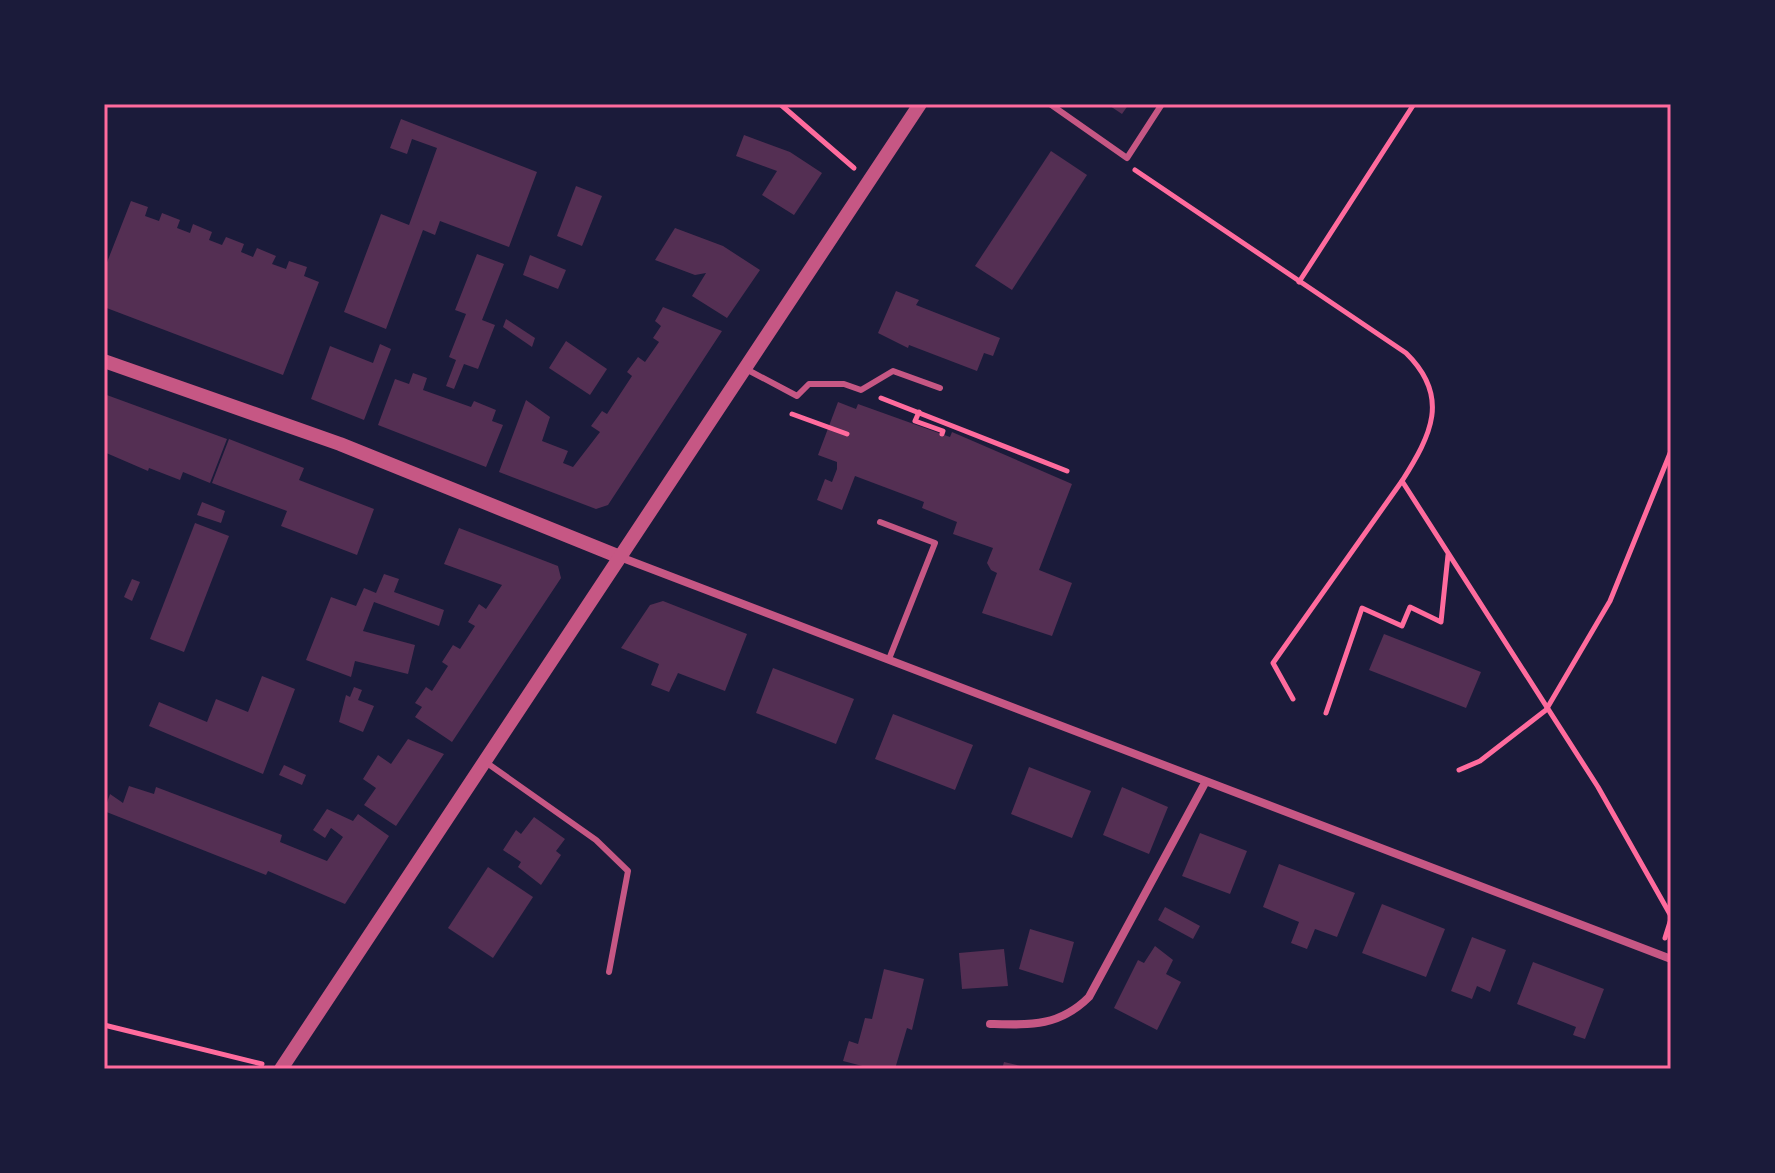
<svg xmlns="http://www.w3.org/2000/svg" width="1775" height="1173" viewBox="0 0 1775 1173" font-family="'Nunito Sans',sans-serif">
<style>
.building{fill:#542f53}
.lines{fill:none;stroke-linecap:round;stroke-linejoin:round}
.path{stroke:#ff6b9d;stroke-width:5}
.service{stroke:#c65784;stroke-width:6}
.minor{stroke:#c65784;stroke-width:8}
.tertiary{stroke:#c65784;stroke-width:14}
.neatline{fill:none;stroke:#ff6b9d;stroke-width:3}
</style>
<rect width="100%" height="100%" fill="#1b1b3a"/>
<g class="building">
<path d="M1107,104H1129L1122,114Z"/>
<path d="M401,119L537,172L509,247L440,221L435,235L423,230L386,329L344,312L381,214L409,225L437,148L412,139L407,154L390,148Z"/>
<path d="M744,135L790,152L822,173L794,215L762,195L777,171L736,156Z"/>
<path d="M1051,151L1087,175L1012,290L975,266Z"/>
<path d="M576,186L602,196L582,246L557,236Z"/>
<path d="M131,201L148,207L145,216L159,221L162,213L180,220L177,228L190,233L193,224L212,232L209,240L222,245L226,237L244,244L241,252L253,257L257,248L276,256L272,264L286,269L289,261L307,267L304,276L319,282L283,375L104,307V270Z"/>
<path d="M675,228L723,246L760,270L727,318L692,296L706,273L695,275L655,260Z"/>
<path d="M477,254L504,264L482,320L495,325L478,369L464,364L454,389L446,386L456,360L449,357L466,314L455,310Z"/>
<path d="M530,255L566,270L558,289L523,275Z"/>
<path d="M896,291L919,300L916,305L1000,338L993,356L984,353L977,371L909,345L908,348L878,333Z"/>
<path d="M663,307L722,331L608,505L596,509L499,472L526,400L550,417L542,441L568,451L563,463L573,467L600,432L591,426L602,411L607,414L632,376L627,372L638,357L645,362L659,342L653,338L661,326L655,321Z"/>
<path d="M506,319L535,338L532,347L503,327Z"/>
<path d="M566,341L607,369L590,395L549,368Z"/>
<path d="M380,344L391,349L364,420L311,399L330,346L373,363Z"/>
<path d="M413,373L427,378L423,390L471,407L474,401L496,410L492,421L503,425L486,467L378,425L395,379L409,384Z"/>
<path d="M104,394L227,439L210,483L183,472L180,480L149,468L148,471L104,452Z"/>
<path d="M838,402L856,409L858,404L950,437L952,432L1072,484L1039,570L1072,583L1052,636L982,613L997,573L991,570L987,563L993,548L953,534L957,522L922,508L924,502L855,476L842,510L817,500L825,479L832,482L837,469V462L818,455Z"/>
<path d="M229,439L304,468L299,480L374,509L357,555L281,526L287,511L212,483Z"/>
<path d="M202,502L225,511L221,523L197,515Z"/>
<path d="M195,523L229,536L184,652L150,639Z"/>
<path d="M459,528L558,566L561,578L452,742L415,717L422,707L415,703L426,687L432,691L448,666L442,662L453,645L460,649L475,626L468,622L479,604L486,609L502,585L444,564Z"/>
<path d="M384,574L399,579L394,592L444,610L439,626L374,602L363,631L415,645L408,674L355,661L351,677L306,660L331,597L356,606L364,588L376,593Z"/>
<path d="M132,579L140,582L132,601L124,597Z"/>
<path d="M663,601L747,634L725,691L678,673L669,692L651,685L659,664L621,648L650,605Z"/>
<path d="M1384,634L1481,672L1466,708L1369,670Z"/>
<path d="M773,668L854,699L836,744L756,713Z"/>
<path d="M262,676L295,689L263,774L149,726L159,702L207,722L216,699L248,712Z"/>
<path d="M354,687L362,690L358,700L374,706L363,732L339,722L346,695L350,697Z"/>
<path d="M893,714L973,745L955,790L875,759Z"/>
<path d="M408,739L444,754L396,826L364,805L376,788L363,779L378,755L391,764Z"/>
<path d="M284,765L306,775L302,785L279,775Z"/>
<path d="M1029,767L1091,791L1072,838L1011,814Z"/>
<path d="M129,786L154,794L156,787L282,835L280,842L327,861L343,837L331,828L325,838L313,830L327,809L353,821L358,814L389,836L345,904L268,871L266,875L104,811L110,794L123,803Z"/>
<path d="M1122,787L1168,807L1149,854L1103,835Z"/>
<path d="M534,817L565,839L556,851L561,855L541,885L518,867L521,862L503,850L516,830L521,834Z"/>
<path d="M1200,833L1247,851L1230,894L1182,876Z"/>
<path d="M1279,864L1355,893L1337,937L1315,929L1307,949L1291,943L1299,922L1263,907Z"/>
<path d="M488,867L533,897L493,958L448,928Z"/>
<path d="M1382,904L1445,929L1426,977L1362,953Z"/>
<path d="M1165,907L1200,926L1193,939L1158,920Z"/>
<path d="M1030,929L1074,942L1063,983L1019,969Z"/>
<path d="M1472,937L1506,950L1490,992L1477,986L1472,999L1451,991Z"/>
<path d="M1155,946L1173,960L1166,974L1181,982L1157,1030L1114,1008L1138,960L1144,963Z"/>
<path d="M1004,949L1008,986L962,989L959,953Z"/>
<path d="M1533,962L1604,989L1585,1039L1573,1035L1576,1027L1517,1004Z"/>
<path d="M884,969L924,979L912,1030L907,1028L895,1069H874L843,1061L849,1041L858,1044L865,1018L872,1019Z"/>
<path d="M1004,1062L1029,1068V1069H1002Z"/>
</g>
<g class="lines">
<g class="path">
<path d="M780,104L854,168"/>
<path d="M1135,170L1406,353C1451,397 1431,435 1402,481L1598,787L1671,916"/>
<path d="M1299,282L1414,104"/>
<path d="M881,398L1067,471"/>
<path d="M919,412L915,421L943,431L942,434"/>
<path d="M792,414L847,434"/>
<path d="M1293,699L1273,663L1402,481"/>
<path d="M1326,713L1362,608L1402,626L1410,607L1441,622L1448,555"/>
<path d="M1459,770L1480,761L1546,710L1610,601L1671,451"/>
<path d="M1665,938L1671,919"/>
<path d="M104,1025L262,1064"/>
</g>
<g class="service">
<path d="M1050,104L1127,158L1162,104"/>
<path d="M746,369L797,396L809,384H844L861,390L893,371L940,388"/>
<path d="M880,522L935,543L889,659"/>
<path d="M487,763L596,840L628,871L609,972"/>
</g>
<g class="minor">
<path d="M620,557L1671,959"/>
<path d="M990,1024C1029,1025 1059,1027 1089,997L1205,783"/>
</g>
<g class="tertiary">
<path d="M104,361L340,444L620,557"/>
<path d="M281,1069L920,104"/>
</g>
</g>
<rect width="1775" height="1173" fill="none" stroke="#1b1b3a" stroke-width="212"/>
<rect x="106" y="106" width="1563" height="961" class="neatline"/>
</svg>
